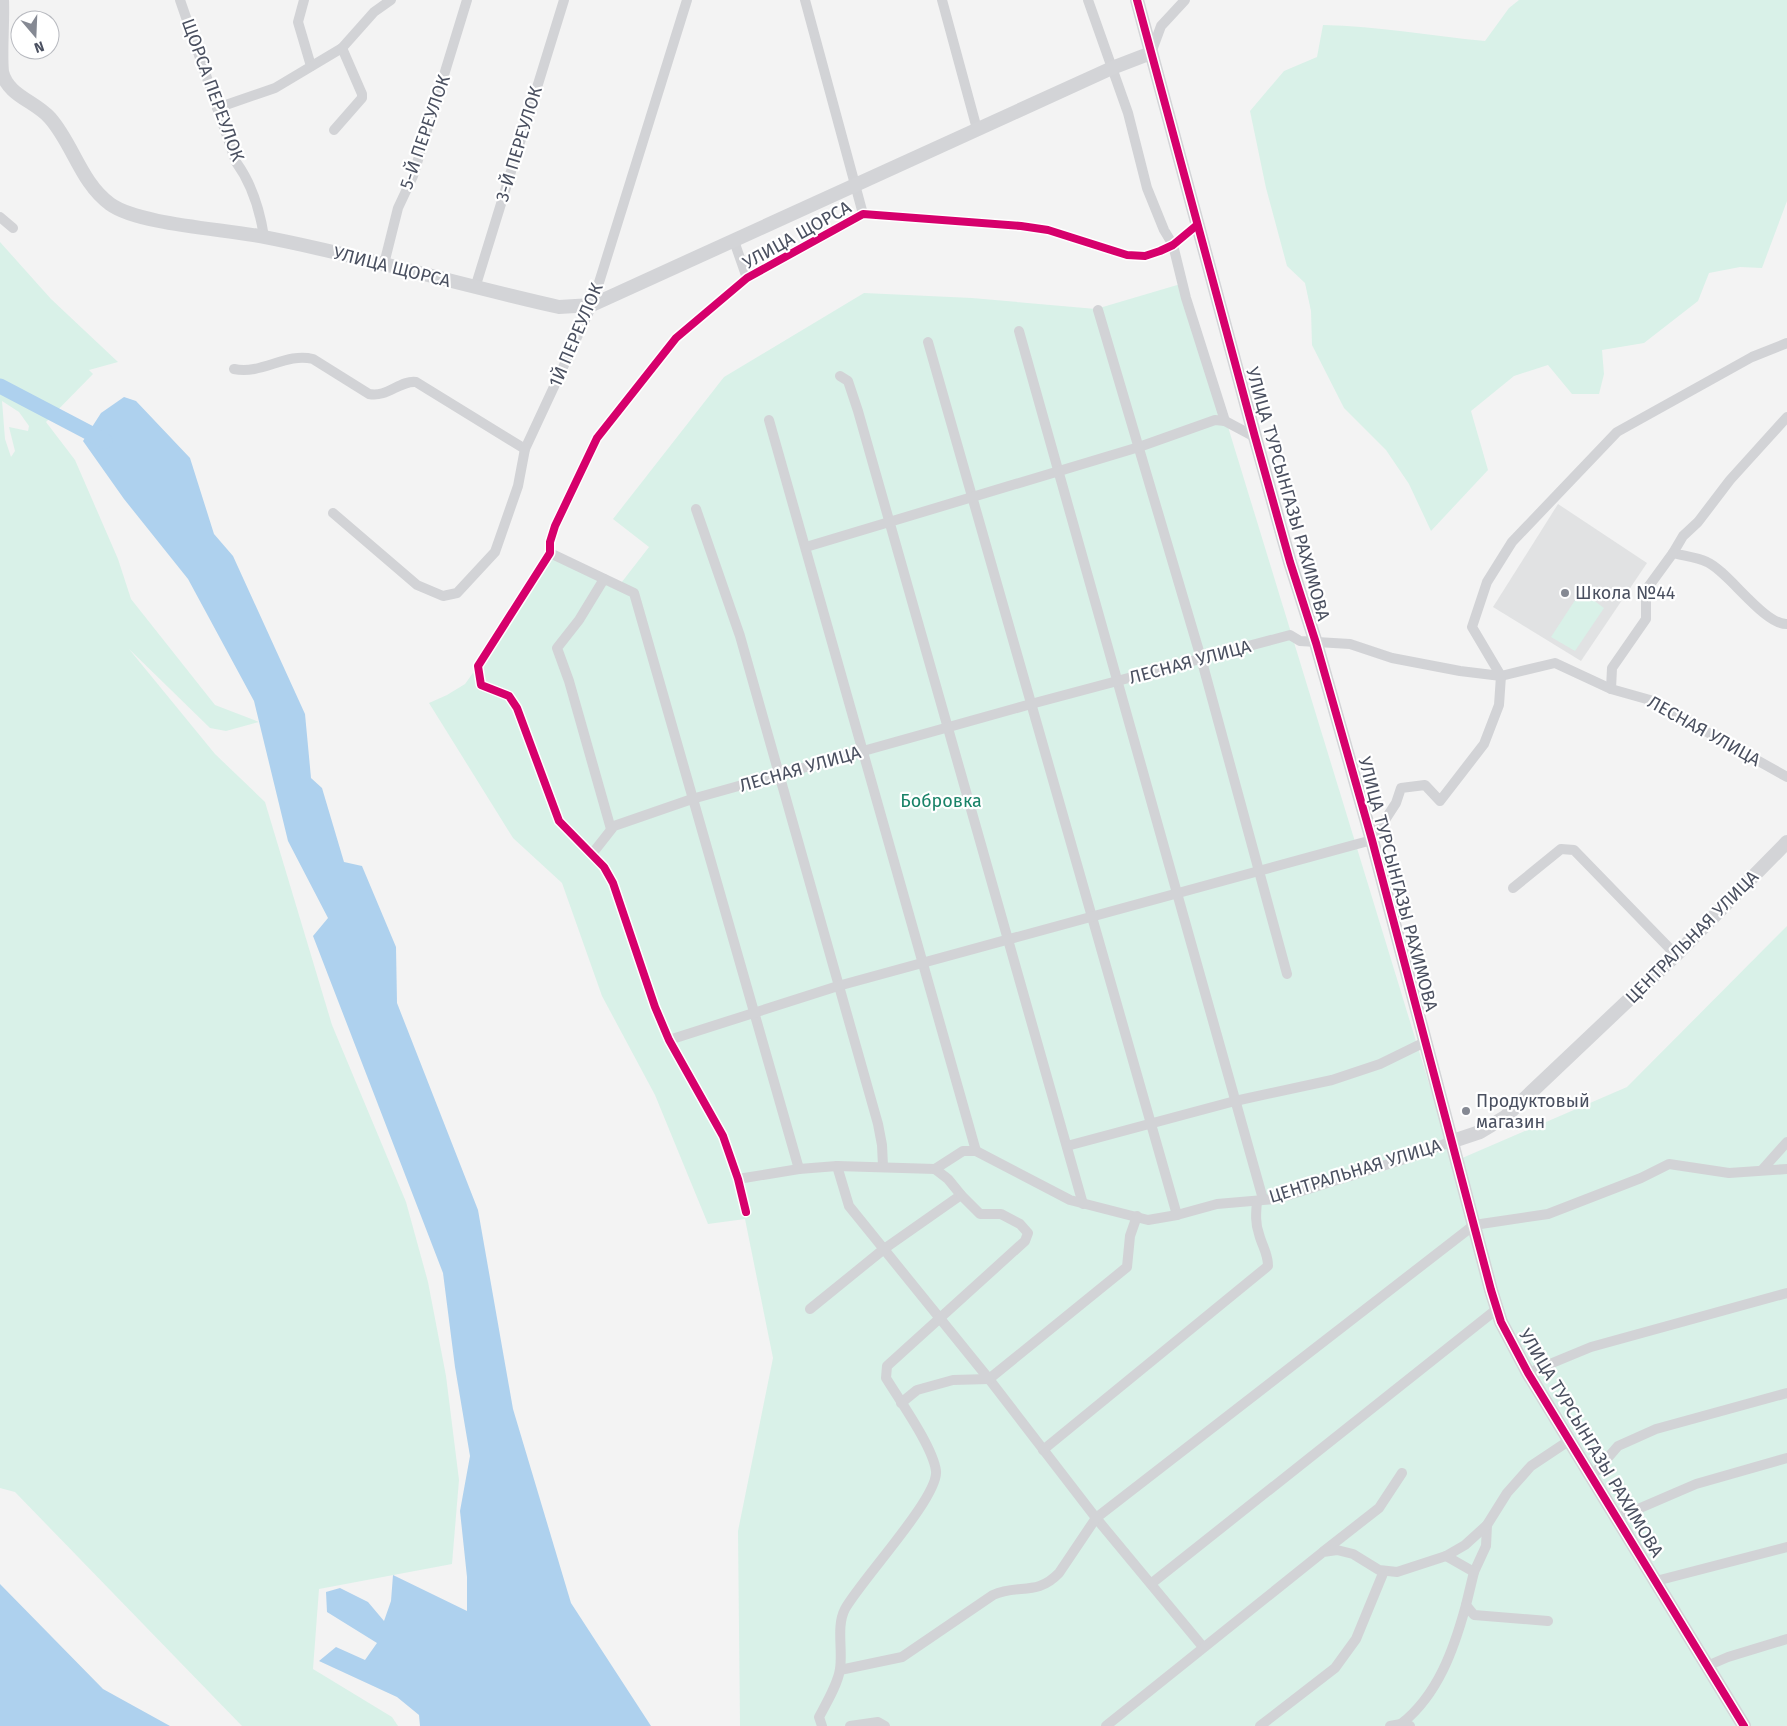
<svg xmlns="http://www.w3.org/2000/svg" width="1787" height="1726" viewBox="0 0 1787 1726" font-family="'Fira Sans',sans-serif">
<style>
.education{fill:#e1e2e3}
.green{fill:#d9f1e8;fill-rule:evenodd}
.water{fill:#aed1ee}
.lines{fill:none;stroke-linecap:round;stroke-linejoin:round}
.river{stroke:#aed1ee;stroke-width:15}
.street{stroke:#d2d3d6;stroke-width:10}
.secondary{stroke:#d3d4d7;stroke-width:14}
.cycleway-casing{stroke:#fff;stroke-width:11}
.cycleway{stroke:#d6006c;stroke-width:8}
.poi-dot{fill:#858993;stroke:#fff;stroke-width:2}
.labels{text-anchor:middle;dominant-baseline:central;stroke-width:4.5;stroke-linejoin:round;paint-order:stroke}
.street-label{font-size:18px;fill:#4a5060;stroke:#fff}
.poi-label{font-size:18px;fill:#4a5060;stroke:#fff;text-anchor:start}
.park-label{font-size:18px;fill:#198368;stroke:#fff}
</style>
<rect width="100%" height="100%" fill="#f3f3f3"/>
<path class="education" d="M1558,504L1647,563L1581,661L1493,607Z"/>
<g class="green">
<path d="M1519,0H1787V201L1762,268L1740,267L1709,273L1698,301L1644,343L1602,350L1604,374L1599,394H1572L1548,365L1514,376L1471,411L1488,470L1431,531L1409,484L1386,450L1344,408L1312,345L1311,311L1305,283L1287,266L1266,188L1250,111L1284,71L1317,57L1323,25C1378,26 1431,36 1485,41L1509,8Z"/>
<path d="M0,242L51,299L118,362L89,370L93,374L46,422L75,460L118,559L131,599L215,705L259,722L226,731L210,728L129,649L215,754L265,802L332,1025L406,1202L428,1282L446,1376L459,1480L452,1564L319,1589L313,1669L392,1717L398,1726H242L15,1492L0,1488ZM2,401L19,412L29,426L28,431L9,427L15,451L11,457L5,439Z"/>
<path d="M1184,283L1453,1162L1627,1087L1787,926V1726H740L738,1531L773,1358L745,1219L708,1224L655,1095L602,996L562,883L513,838L429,703L447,695L465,684L501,634L552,553L618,587L649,547L613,519L724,377L864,293L972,298L1096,309Z"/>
<path d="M1581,591L1604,608L1575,651L1551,637Z"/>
</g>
<g class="water">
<path d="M124,397L136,401L190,458L214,534L233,556L305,714L311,778L322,788L344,862L362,866L396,947L397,1003L478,1210L513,1409L571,1603L651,1726H420L419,1715L397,1697L319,1661L336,1647L365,1660L377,1643L327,1612L326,1592L340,1588L368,1602L384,1621L391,1601L393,1575L467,1611V1577L460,1511L470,1456L455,1367L443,1273L313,936L328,918L288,841L254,701L188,579L124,499L83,441L101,413Z"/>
<path d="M0,1584L103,1689L170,1726H0Z"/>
</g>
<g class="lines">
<path class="river" d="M0,386L105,441"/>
<g class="street">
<path d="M180,0L236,162C252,184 260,210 264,237"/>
<path d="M304,0L298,22L311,66"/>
<path d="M805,0L863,214"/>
<path d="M942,0L977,129"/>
<path d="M1088,0L1128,113L1147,188L1164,230L1173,245L1186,298L1225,421"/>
<path d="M1151,53L1161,26L1185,0"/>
<path d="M217,108L275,88L342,48L374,12L391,0"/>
<path d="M334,130L362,98V94L342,48"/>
<path d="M0,217L13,228"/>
<path d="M734,241L747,278"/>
<path d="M384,264L398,208L413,176L467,0"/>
<path d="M475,288L564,0"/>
<path d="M1098,310L1201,658L1287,974"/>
<path d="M1019,331L1263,1199"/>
<path d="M928,342L1177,1215"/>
<path d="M234,369C262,375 286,352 313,359L369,394C387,398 400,380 416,382L525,449"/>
<path d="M840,376L848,381L858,411L1083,1204"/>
<path d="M1787,417L1730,480L1698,522L1683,536L1673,553C1684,556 1697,557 1707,562C1728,571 1764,625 1787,624"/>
<path d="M769,420L976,1151"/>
<path d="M696,509L740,636L878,1124L882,1145L883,1166"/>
<path d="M333,513L417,585L443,596L457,593L495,552L518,486L525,449L592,305L687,0"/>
<path d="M806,547L1139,447L1215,420L1225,421L1255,437"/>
<path d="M550,553L634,593L799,1169"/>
<path d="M604,579L579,620L557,648L569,681L611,829"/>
<path d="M1611,689L1612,668L1646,619V590L1673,553"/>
<path d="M592,854L614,826L692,799L1031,704L1290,635L1300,641L1350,644L1392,658L1460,671L1501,676L1555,663L1611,689L1650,700L1787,777"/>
<path d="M1513,888L1561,849L1574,850L1676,955"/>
<path d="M669,1040L838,986L1372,840L1396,803L1401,788L1425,785L1440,801L1484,744L1499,705L1501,676L1472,627L1487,582L1512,542L1617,432L1752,357L1787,343"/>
<path d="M1067,1146L1235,1101L1332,1080L1380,1064L1425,1042"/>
<path d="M837,1166L849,1206L989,1379L1096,1518L1203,1647"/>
<path d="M1762,1170L1787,1142"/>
<path d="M738,1179L799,1169L837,1166L935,1169L963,1151H976L1070,1200L1148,1220L1177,1215L1217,1204L1276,1199L1408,1158L1450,1142"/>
<path d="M746,1212L738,1179L723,1136L669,1040L655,1007L613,883L604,867L559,821L517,708L509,696L481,685L478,666L550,553V542L555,526L597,438L676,338L747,278L863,214L1021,226L1048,230L1127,255L1145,256L1160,251L1173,245L1197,225"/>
<path d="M810,1309L884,1249L961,1195L948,1179L935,1169"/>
<path d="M1528,1373L1591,1347L1787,1293"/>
<path d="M901,1403L917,1390L953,1380L989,1379L1127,1267L1130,1236L1137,1216"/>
<path d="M1043,1450L1268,1266C1268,1253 1262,1246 1259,1234C1255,1223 1256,1213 1257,1201"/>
<path d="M1592,1476L1618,1446L1656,1429L1787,1393"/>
<path d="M1617,1518L1696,1484L1787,1458"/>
<path d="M1487,1525L1486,1546L1474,1572L1466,1605L1474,1615L1548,1621"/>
<path d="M1324,1551L1379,1508L1402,1473"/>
<path d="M1446,1556L1474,1572"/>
<path d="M1656,1581L1787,1547"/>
<path d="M1152,1583L1497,1309"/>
<path d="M1707,1666L1728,1657L1787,1639"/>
<path d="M840,1670L902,1657L993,1595C1019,1583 1036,1597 1059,1573L1096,1518L1474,1225L1548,1214L1641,1178L1669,1164L1729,1173L1787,1169"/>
<path d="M1401,1724C1438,1695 1454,1649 1466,1605"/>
<path d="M822,1726L819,1717C826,1704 838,1684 840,1669C843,1650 836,1626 845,1609C861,1580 939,1497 936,1471C933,1447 900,1401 886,1378L887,1366L1025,1241L1028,1233L1020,1224L1001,1214H980L961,1195"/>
<path d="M850,1726L878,1722L885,1726"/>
<path d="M1106,1726L1323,1552L1337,1550L1353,1554L1379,1570L1397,1572L1446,1556L1465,1545L1487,1525L1507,1493L1531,1466L1570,1440"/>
<path d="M1260,1726L1335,1668L1356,1639L1384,1571"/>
<path d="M1390,1726L1401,1724L1410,1726"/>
</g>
<g class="secondary">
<path d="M2,0C3,22 0,51 2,72C8,96 35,101 50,118C73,144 81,183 110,204C139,225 226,229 264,237C363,256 460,285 559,307L592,305L1112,68L1151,53"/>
<path d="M1137,0L1255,437L1290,562L1316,643L1372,840L1491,1290L1501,1322L1528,1373L1744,1726"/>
<path d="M1450,1142L1480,1132L1505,1117L1676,955L1787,842"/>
</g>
<defs>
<g id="cycleway">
<path d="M1137,0L1255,437L1290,562L1316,643L1372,840L1491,1290L1501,1322L1528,1373L1744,1726"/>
<path d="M746,1212L738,1179L723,1136L669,1040L655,1007L613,883L604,867L559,821L517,708L509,696L481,685L478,666L550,553V542L555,526L597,438L676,338L747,278L863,214L1021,226L1048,230L1127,255L1145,256L1160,251L1173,245L1197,225"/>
</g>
</defs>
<use href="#cycleway" class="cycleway-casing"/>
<use href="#cycleway" class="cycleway"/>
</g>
<g class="poi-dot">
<circle cx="1565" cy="593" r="5"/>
<circle cx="1466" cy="1111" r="5"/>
</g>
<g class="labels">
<g class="street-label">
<text transform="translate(213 90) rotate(70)">ЩОРСА ПЕРЕУЛОК</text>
<text transform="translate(425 132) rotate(-71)">5-Й ПЕРЕУЛОК</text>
<text transform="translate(519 144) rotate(-73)">3-Й ПЕРЕУЛОК</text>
<text transform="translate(797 235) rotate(-29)">УЛИЦА ЩОРСА</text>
<text transform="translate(392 267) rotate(14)">УЛИЦА ЩОРСА</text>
<text transform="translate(576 335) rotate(-67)">1Й ПЕРЕУЛОК</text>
<text transform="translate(1288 494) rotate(74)">УЛИЦА ТУРСЫНГАЗЫ РАХИМОВА</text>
<text transform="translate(1190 662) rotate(-15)">ЛЕСНАЯ УЛИЦА</text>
<text transform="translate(1704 731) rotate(29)">ЛЕСНАЯ УЛИЦА</text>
<text transform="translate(800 769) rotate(-16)">ЛЕСНАЯ УЛИЦА</text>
<text transform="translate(1398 884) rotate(75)">УЛИЦА ТУРСЫНГАЗЫ РАХИМОВА</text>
<text transform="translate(1692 937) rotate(-45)">ЦЕНТРАЛЬНАЯ УЛИЦА</text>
<text transform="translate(1355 1171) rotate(-17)">ЦЕНТРАЛЬНАЯ УЛИЦА</text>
<text transform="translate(1591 1443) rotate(59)">УЛИЦА ТУРСЫНГАЗЫ РАХИМОВА</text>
</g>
<g class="poi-label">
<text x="1575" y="593">Школа №44</text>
<text x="1476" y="1101">Продуктовый<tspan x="1476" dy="21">магазин</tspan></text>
</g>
<g class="park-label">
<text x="941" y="801">Бобровка</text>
</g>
</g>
<g transform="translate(35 35) rotate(161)"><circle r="24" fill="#ffffff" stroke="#b7b9bf"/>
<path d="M0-4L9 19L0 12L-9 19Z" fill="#858993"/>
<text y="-8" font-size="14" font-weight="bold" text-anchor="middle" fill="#4a5060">N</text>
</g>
</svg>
